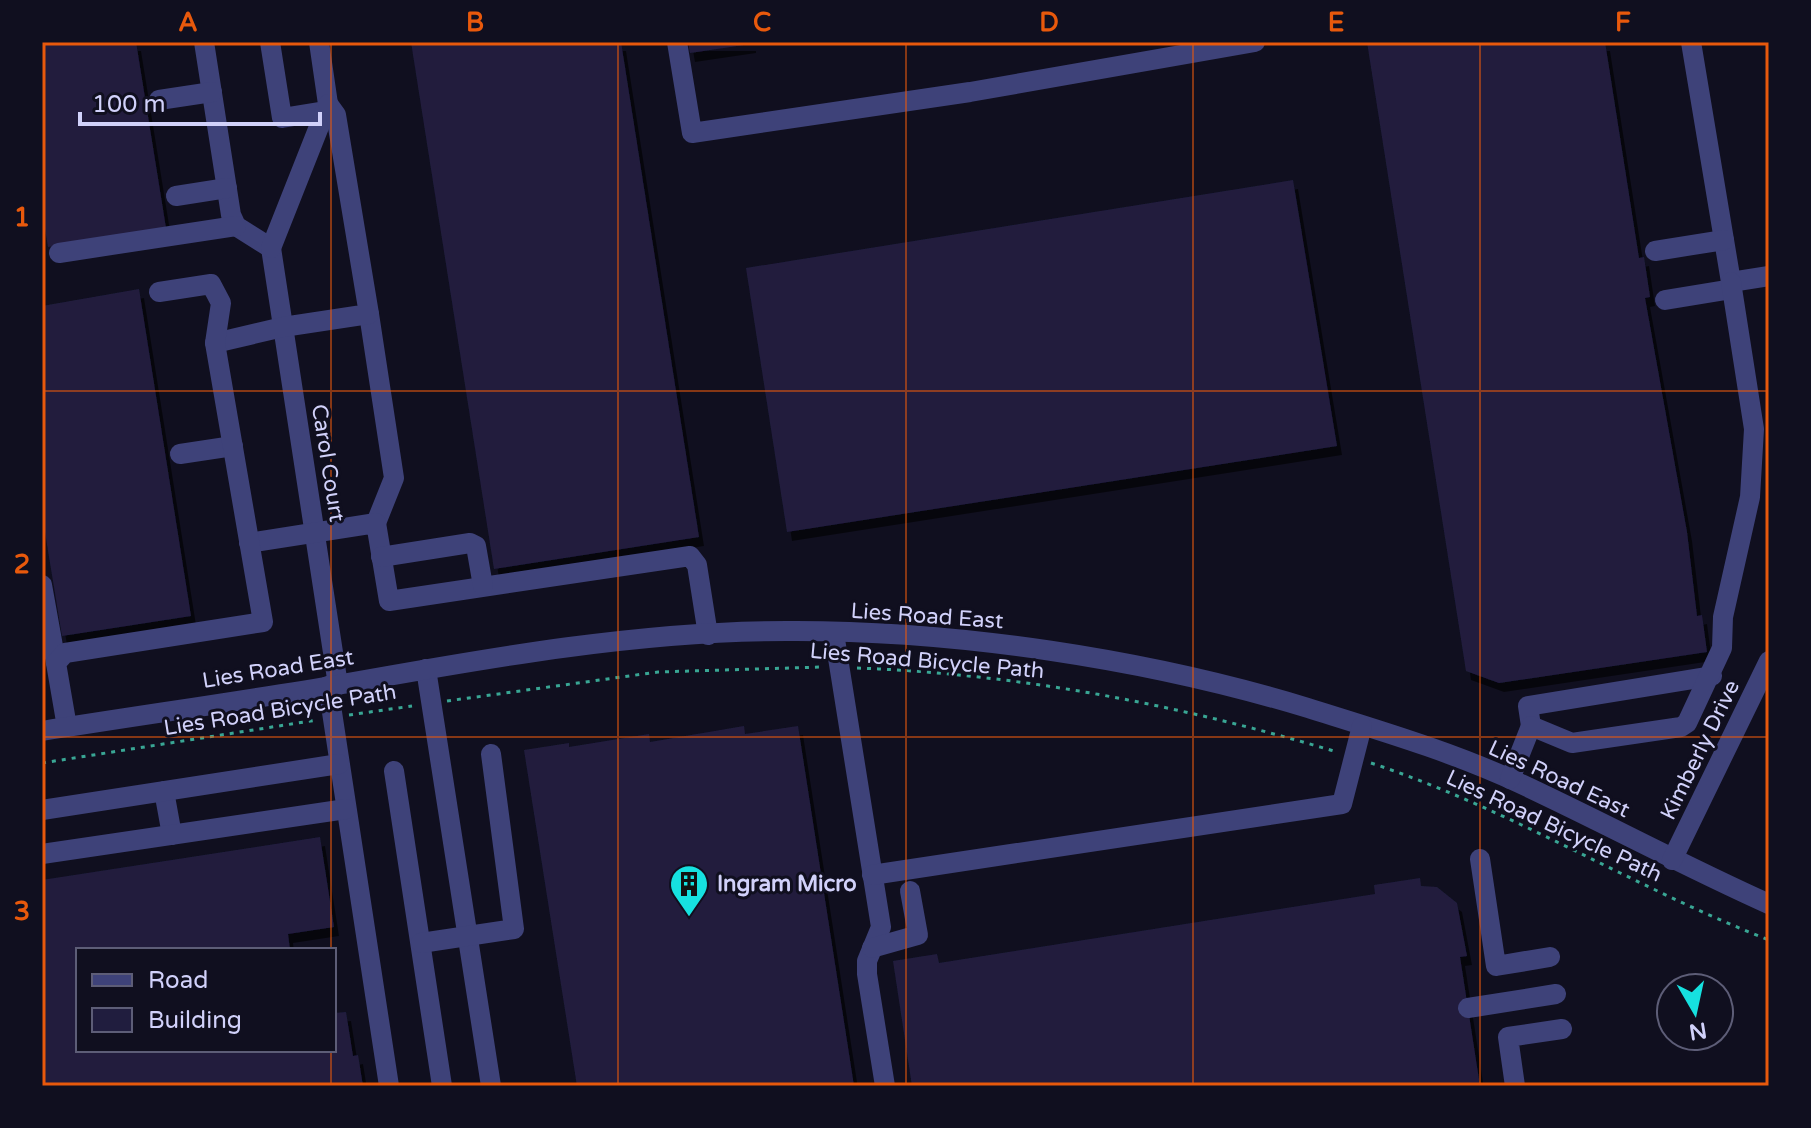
<svg xmlns="http://www.w3.org/2000/svg" width="1811" height="1128" viewBox="0 0 1811 1128" font-family="'Varela Round',sans-serif">
<style>
.building{fill:#201d3e;filter:url(#shadow)}
.lines{fill:none;stroke-linecap:round;stroke-linejoin:round}
.path{stroke:#39a694;stroke-width:3;stroke-dasharray:4 6;stroke-linecap:butt}
.minor{stroke:#3e4279;stroke-width:20}
.grid{fill:none;stroke:#e8590c;stroke-width:2;stroke-opacity:0.55}
.labels{text-anchor:middle;dominant-baseline:central;stroke-width:6;stroke-linejoin:round;paint-order:stroke}
.street-label{font-size:22px;fill:#d1d1fa;stroke:#100f1f}
.poi-label{font-size:22px;font-weight:bold;fill:#d1d1fa;stroke:#100f1f;text-anchor:start}
.neatline{fill:none;stroke:#e8590c;stroke-width:3}
.grid-label{font-size:26px;text-anchor:middle;font-weight:bold;fill:#e8590c}
</style>
<defs>
<filter id="shadow"><feDropShadow dx="5" dy="9" stdDeviation="0" flood-color="#0009"/></filter>
</defs>
<rect width="100%" height="100%" fill="#100f1f"/>
<g class="building">
<path d="M42,42H136L166,228L48,247L42,211Z"/>
<path d="M411,42H621L699,537L494,569Z"/>
<path d="M688,42H751V44L690,53Z"/>
<path d="M1367,42H1605L1639,258L1644,257L1650,297L1645,298L1687,532L1697,616L1702,615L1707,652L1499,683L1466,671Z"/>
<path d="M1293,180L1337,446L787,532L746,268Z"/>
<path d="M139,289L191,616L62,636L42,514V306Z"/>
<path d="M744,726L745,734L798,726L854,1086H577L524,750L569,743V747L649,734L650,742Z"/>
<path d="M320,837L334,927L288,934L290,950H78V1050H334V1013L346,1012L353,1056L358,1055L363,1086H42V880Z"/>
<path d="M1420,878L1421,886L1437,887L1457,903L1467,956L1460,957L1480,1086H912L893,961L937,954L939,963L1375,894L1374,885Z"/>
</g>
<g class="lines">
<g class="path">
<path d="M857,668C1020,674 1181,705 1337,752"/>
<path d="M447,701L658,672L822,667"/>
<path d="M349,715L412,706"/>
<path d="M42,763L317,720"/>
<path d="M1371,763C1510,809 1633,887 1769,940"/>
</g>
<g class="minor">
<path d="M204,42L231,215L236,226L271,248"/>
<path d="M270,42L282,118L325,111"/>
<path d="M677,42L692,133L970,92L1255,42"/>
<path d="M1691,42L1731,282L1769,276"/>
<path d="M159,100L212,92"/>
<path d="M176,196L227,188"/>
<path d="M271,248L338,685"/>
<path d="M271,248L328,104L319,42"/>
<path d="M1655,251L1724,240"/>
<path d="M59,253L236,226"/>
<path d="M1665,300L1732,289"/>
<path d="M369,314L394,478L376,523"/>
<path d="M215,343L283,327L369,314L336,115L328,104"/>
<path d="M180,454L233,446"/>
<path d="M249,543L376,523L389,601L690,556L697,565L708,635"/>
<path d="M381,557L470,543L476,546L483,586"/>
<path d="M42,585L56,663"/>
<path d="M834,633L881,927L867,961V974L885,1086"/>
<path d="M426,669L491,1086"/>
<path d="M328,686L389,1086"/>
<path d="M1531,726L1528,706L1712,676"/>
<path d="M67,727L56,663L65,653L263,622L215,343L221,303L211,284L159,292"/>
<path d="M42,731C142,715 243,701 343,684C489,658 638,631 787,631C956,630 1147,659 1308,708C1378,730 1453,752 1519,783C1603,822 1684,866 1769,904"/>
<path d="M394,771L442,1086"/>
<path d="M1510,779L1531,726L1572,743L1681,727L1687,723L1722,648L1723,617L1750,497L1754,429L1731,282"/>
<path d="M164,791L172,835"/>
<path d="M42,810L339,764"/>
<path d="M42,854L346,809"/>
<path d="M1480,859L1496,966L1550,957"/>
<path d="M1672,860L1769,661"/>
<path d="M872,875L1342,804L1362,726"/>
<path d="M421,943L514,929L491,754"/>
<path d="M872,948L918,935L910,891"/>
<path d="M1468,1008L1556,994"/>
<path d="M1515,1086L1508,1037L1562,1029"/>
</g>
</g>
<path class="grid" d="M331,42V950M618,42V1086M906,42V1086M1193,42V1086M1480,42V1086M42,391H1769M42,737H1769M331,1050V1086"/>
<defs>
<symbol id="building-pin" viewBox="-11 -11 22 30"><path d="M0 17L-7.5 6A9.5 9.5 0 1 1 7.5 6Z" fill="#16e1e0" stroke="#100f1f"/><path d="M-4-6H4V6H1V3H-1V6H-4ZM-2.5-4.3h1.7v1.8h-1.7ZM.8-4.3h1.7v1.8H.8ZM-2.5-1h1.7V.8h-1.7ZM.8-1h1.7V.8H.8Z" fill="#111"/></symbol>
</defs>
<g fill-rule="evenodd">
<use href="#building-pin" x="667" y="862" width="44" height="60"/>
</g>
<g class="labels">
<g class="street-label">
<text transform="translate(328 463) rotate(81)">Carol Court</text>
<text transform="translate(927 616) rotate(4)">Lies Road East</text>
<text transform="translate(927 661) rotate(5)">Lies Road Bicycle Path</text>
<text transform="translate(278 669) rotate(-9)">Lies Road East</text>
<text transform="translate(280 710) rotate(-9)">Lies Road Bicycle Path</text>
<text transform="translate(1700 750) rotate(-64)">Kimberly Drive</text>
<text transform="translate(1559 779) rotate(25)">Lies Road East</text>
<text transform="translate(1554 826) rotate(25)">Lies Road Bicycle Path</text>
</g>
<g class="poi-label">
<text x="717" y="884">Ingram Micro</text>
</g>
</g>
<rect width="1811" height="1128" fill="none" stroke="#100f1f" stroke-width="88"/>
<rect x="76" y="948" width="260" height="104" fill="#100f1f" stroke="#5d5d77" stroke-width="2"/>
<rect x="92" y="974" width="40" height="12" fill="#3e4279" stroke="#5d5d77" stroke-width="2"/>
<text x="148" y="988" font-size="24" fill="#d1d1fa">Road</text>
<rect x="92" y="1008" width="40" height="24" fill="#201d3e" stroke="#5d5d77" stroke-width="2"/>
<text x="148" y="1028" font-size="24" fill="#d1d1fa">Building</text>
<g transform="translate(1695 1012) rotate(171)"><circle r="38" fill="#100f1f" stroke="#5d5d77" stroke-width="2"/>
<path d="M0-6L14 30L0 20L-14 30Z" fill="#16e1e0"/>
<text y="-12" font-size="22" font-weight="bold" text-anchor="middle" fill="#d1d1fa">N</text>
</g>
<path d="M80 112v12h240v-12" fill="none" stroke="#d1d1fa" stroke-width="4"/>
<text x="92" y="112" font-size="24" fill="#d1d1fa" stroke="#100f1f" stroke-width="6" paint-order="stroke">100 m</text>
<rect x="44" y="44" width="1723" height="1040" class="neatline"/>
<g class="grid-label">
<text x="188" y="31">A</text>
<text x="475" y="31">B</text>
<text x="762" y="31">C</text>
<text x="1049" y="31">D</text>
<text x="1336" y="31">E</text>
<text x="1623" y="31">F</text>
<text x="22" y="226">1</text>
<text x="22" y="573">2</text>
<text x="22" y="920">3</text>
</g>
</svg>
